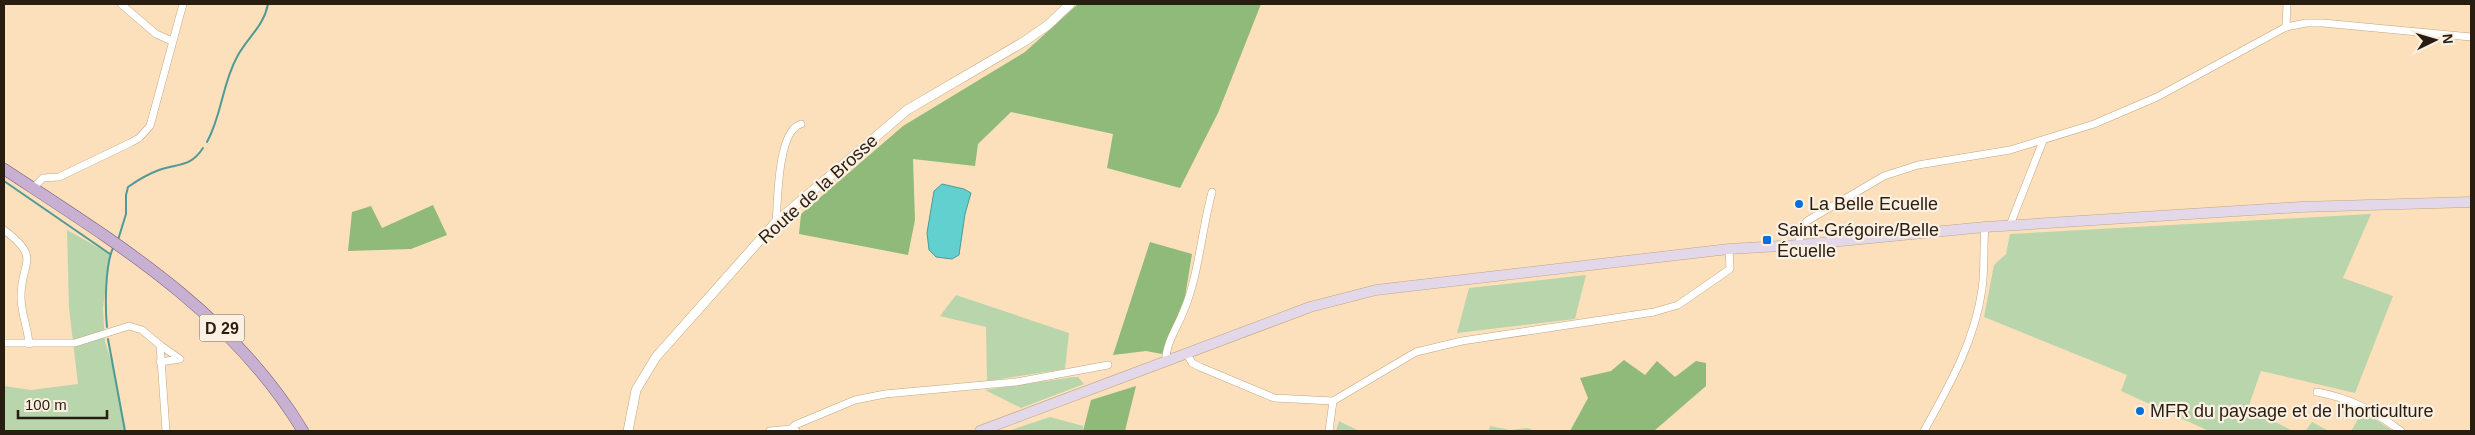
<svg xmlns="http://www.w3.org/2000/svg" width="2475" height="435" viewBox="0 0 2475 435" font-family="Helvetica,sans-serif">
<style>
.green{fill:#b9d5ab}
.forest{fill:#90ba79}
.water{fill:#61d0cf;stroke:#509a96}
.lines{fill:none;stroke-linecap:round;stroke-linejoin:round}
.stream{stroke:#509a96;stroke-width:2}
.minor-casing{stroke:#c0a683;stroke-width:8}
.tertiary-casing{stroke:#c0a683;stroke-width:10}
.secondary-casing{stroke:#c0a683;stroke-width:11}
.primary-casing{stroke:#785b7b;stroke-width:12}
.minor{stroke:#fff;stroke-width:7}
.tertiary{stroke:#fff;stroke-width:9}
.secondary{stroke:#e3d8e9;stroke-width:10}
.primary{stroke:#c8b0d3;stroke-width:11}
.poi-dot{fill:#0670d8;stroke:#fbf0e2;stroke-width:2}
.labels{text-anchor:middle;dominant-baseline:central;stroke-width:4.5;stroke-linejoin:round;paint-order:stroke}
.shield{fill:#fbf0e2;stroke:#675c4f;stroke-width:1}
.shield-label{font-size:16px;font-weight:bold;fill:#271d10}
.street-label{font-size:18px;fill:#271d10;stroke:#fbf0e2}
.poi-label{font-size:18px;fill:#271d10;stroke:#fbf0e2;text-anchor:start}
</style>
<rect width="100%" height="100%" fill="#fce0bc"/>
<g class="green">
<path d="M2371,214L2343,278L2393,296L2355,393L2261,371L2248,408L2293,431H2209L2121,391L2127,375L1984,317L1994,265L2006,254L2010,234Z"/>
<path d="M67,230L110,254L103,308L105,342L113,366L125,431H4V386L31,390L78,384L69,308Z"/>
<path d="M1586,275L1575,319L1457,333L1469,288Z"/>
<path d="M956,295L1069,333L1065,369L987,381L986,327L940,316Z"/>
<path d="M1074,377H1078L1084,384L1021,408L985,390Z"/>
<path d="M2363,411L2393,431H2351Z"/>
<path d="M1050,417L1083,426V431H1008Z"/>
<path d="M1339,421L1359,431H1336Z"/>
<path d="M2312,422L2329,431H2305Z"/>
<path d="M1490,426L1510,430L1528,428L1535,431H1489Z"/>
</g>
<g class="forest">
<path d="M1078,4H1261L1218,113L1180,188L1107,168L1113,134L1011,112L978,144L975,166L913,159L915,220L908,255L799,234L801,214L903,126L1025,52Z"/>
<path d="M433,205L447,235L411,249L348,251L352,212L371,206L382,228Z"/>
<path d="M1150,242L1192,254L1185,297L1162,354L1146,351L1113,355Z"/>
<path d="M1624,360L1645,375L1657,361L1675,377L1696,361L1706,363V386L1654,431H1570L1588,398L1580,378L1611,371Z"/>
<path d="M1136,386L1125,431H1083L1091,400Z"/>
</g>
<path class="water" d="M942,184L964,189L971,193L965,214L959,255L952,259L936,257L929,250L927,233L934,191Z"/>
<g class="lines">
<g class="stream">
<path d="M207,142C222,115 222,84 237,57C247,38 264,26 268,4"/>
<path d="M4,181L110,254"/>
<path d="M118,240L126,214V195L128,187C138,180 148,174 159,170C178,163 190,168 203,148"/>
<path d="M107,327C105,308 105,265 113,248"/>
<path d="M108,339L125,431"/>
</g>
<defs>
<g id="minor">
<path d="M121,4L156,34L172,41"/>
<path d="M2286,27L2287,4"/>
<path d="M33,188L43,178L59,177L130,143L139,138L150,126L183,4"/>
<path d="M776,222C778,202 777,131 801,124"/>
<path d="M2010,225L2043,141"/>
<path d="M4,230C43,259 20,262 21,298C21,313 28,328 29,344"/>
<path d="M1799,245L1801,228L1807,221L1884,176L1918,165L2010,150L2094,124L2157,97L2286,27L2306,23H2323L2471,37"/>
<path d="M4,343H75L129,326L142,330L160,345L166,431"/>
<path d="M160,345L180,359L160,362"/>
<path d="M1187,354L1192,363L1200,367L1274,398L1333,401L1416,352L1462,341L1654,312L1678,305L1730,269L1729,249"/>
<path d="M1166,361C1165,346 1176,329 1182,315C1199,277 1201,232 1212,192"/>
<path d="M2317,392C2353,399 2372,410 2401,431"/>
<path d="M791,429L795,425L855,400L885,394L1016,382L1108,365"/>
<path d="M770,431L791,429L796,431"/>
<path d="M1329,431L1333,401"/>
<path d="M1924,431C1949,386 1975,341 1982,289C1985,268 1983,247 1985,227"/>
</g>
<path id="tertiary" d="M628,431L636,390L656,357L776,222L907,110L1025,41L1048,25L1070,4"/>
<path id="secondary" d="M980,431L1310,307L1376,290L1729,249L1799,245L1985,227L2301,207L2471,202"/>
<path id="primary" d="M4,169C118,244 230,311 303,431"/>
</defs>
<use href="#minor" class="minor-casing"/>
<use href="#tertiary" class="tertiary-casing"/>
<use href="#secondary" class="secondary-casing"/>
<use href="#primary" class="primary-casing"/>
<use href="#minor" class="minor"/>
<use href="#tertiary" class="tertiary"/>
<use href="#secondary" class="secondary"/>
<use href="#primary" class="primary"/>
</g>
<g class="poi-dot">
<circle cx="1799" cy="204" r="5"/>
<rect x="1762" y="235" width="10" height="10" rx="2.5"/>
<circle cx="2140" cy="411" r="5"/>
</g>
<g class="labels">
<rect class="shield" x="199.5" y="314.5" width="45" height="27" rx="4"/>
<g class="shield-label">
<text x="222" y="328">D 29</text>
</g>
<g class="street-label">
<text transform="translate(818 189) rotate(-42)">Route de la Brosse</text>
</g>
<g class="poi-label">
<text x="1809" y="204">La Belle Ecuelle</text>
<text x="1777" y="230">Saint-Grégoire/Belle<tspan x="1777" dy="21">Écuelle</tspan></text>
<text x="2150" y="411">MFR du paysage et de l'horticulture</text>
</g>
</g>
<rect width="2475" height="435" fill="none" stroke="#271d10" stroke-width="10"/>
<g transform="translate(2435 40) rotate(85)" stroke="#fbf0e2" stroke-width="4" paint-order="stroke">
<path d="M0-4L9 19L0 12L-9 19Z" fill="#271d10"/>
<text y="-8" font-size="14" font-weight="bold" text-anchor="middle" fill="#271d10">N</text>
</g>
<path d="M18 410v8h89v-8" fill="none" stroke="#271d10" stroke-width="2.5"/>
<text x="25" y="410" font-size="15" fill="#271d10" stroke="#fbf0e2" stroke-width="4" paint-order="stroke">100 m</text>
</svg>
